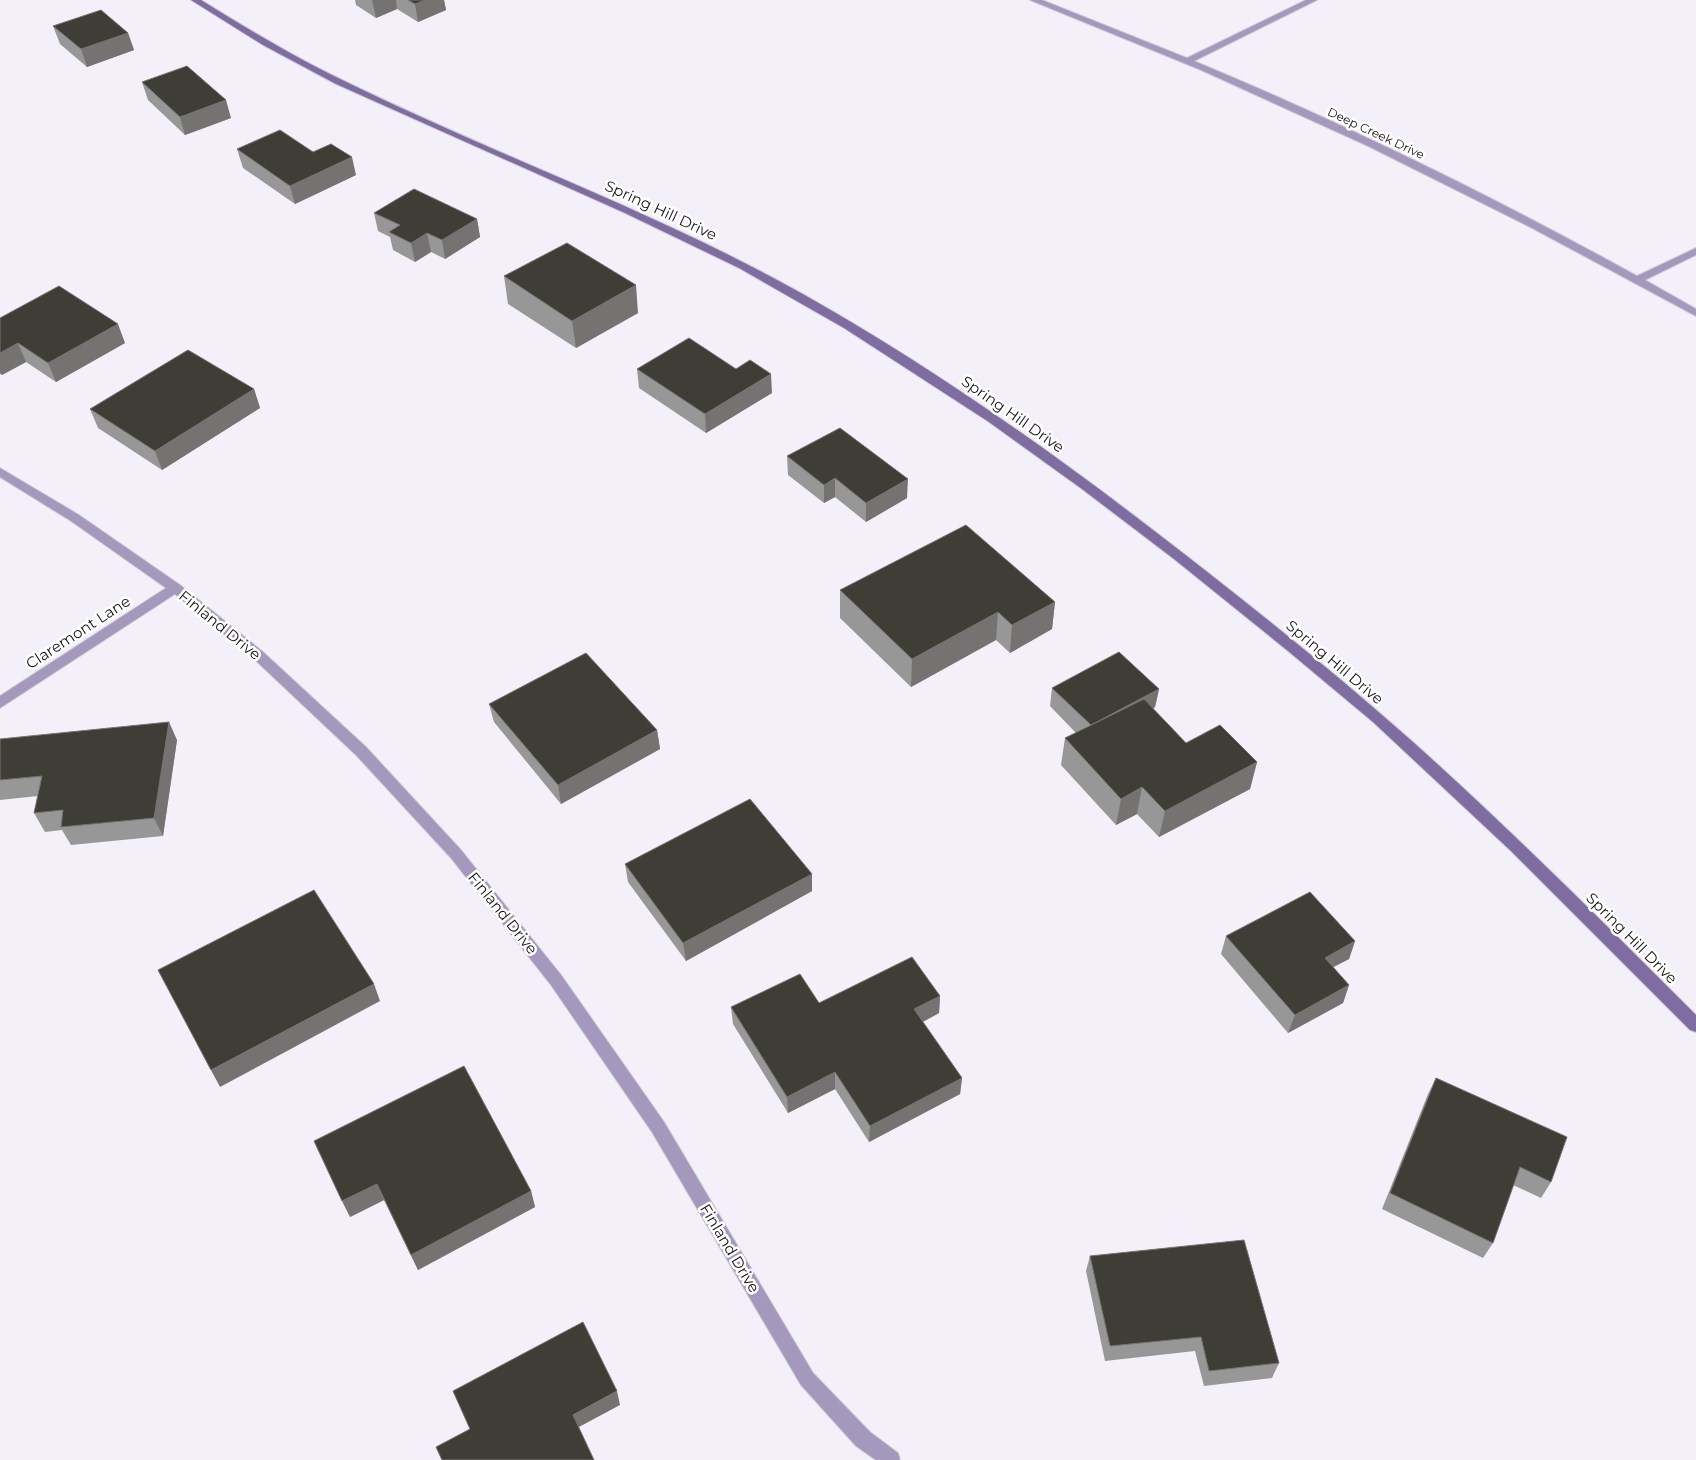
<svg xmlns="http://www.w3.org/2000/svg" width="1696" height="1460" viewBox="0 0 1696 1460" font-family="Montserrat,sans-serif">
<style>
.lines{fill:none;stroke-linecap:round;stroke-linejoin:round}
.minor-casing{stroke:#cfcdd5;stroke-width:2}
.secondary-casing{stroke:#cfcdd5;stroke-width:2}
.minor{fill:#a498bd;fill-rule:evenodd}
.secondary{fill:#7f6da2;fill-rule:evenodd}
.wall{fill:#989798}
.shaded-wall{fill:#747371}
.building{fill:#3e3e37;stroke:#747371}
.labels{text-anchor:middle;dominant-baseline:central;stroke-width:5;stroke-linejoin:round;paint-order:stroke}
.far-street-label{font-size:12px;fill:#141316;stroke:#fff}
.street-label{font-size:15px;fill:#141316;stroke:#fff}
</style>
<rect width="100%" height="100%" fill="#f3f0f9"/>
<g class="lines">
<defs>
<g id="minor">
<path d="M1030,0H1042L1187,58L1306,0H1317L1194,61C1346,124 1494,197 1637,276L1696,248V255L1645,280L1696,309V316L1532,228L1368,146L1201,70Z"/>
<path d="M0,468L79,515L180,585L263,652L366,747L461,850L561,975L664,1122L813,1373L870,1432L898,1453L900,1460H876L856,1446L801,1385L652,1132L551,985L451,858L356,755L253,658L175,594L0,708V696L166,588L71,521L0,477Z"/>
</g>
<path id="secondary" d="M191,0H201C243,26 284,51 328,73C484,151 649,208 801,293C926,363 1044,446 1157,533C1244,600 1331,669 1413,742C1510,829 1603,922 1696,1015V1032L1690,1030L1511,851L1373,722L1288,651L1174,559L1082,489L989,422L844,328L739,268L625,213L336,84L263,45Z"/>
</defs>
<use href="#minor" class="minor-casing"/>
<use href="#secondary" class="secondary-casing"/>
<use href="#minor" class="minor"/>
<use href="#secondary" class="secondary"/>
</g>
<g class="wall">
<path d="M355,0H444L446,10L418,22L397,9L376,18L356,5Z"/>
<path d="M53,26L128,33L134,50L87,67L60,44Z"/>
<path d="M142,82L231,118L185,135L148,100Z"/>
<path d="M237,149L313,152L356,175L295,204L243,168Z"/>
<path d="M374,213L477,219L480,237L445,259L431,252L415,262L393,250L390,237L378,231Z"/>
<path d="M504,276L638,313L576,348L508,304Z"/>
<path d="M0,318L125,343L56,382L26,362L2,375L0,374Z"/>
<path d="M637,369L772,393L706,433L639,388Z"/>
<path d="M254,389L260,408L162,470L98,428L90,409Z"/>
<path d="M787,456L907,498L866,522L835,497L824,503L788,475Z"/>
<path d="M840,590L1055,602L1052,629L1010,653L996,640L911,687L840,618Z"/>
<path d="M1052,688L1159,689L1155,707L1153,709L1186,743L1257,762L1250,789L1159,837L1137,814L1116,825L1061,765L1065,738L1076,733L1050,706Z"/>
<path d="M489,704L657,730L660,749L561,804L494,722Z"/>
<path d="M0,739L177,740L163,836L71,845L62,830L45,832L34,813L38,796L0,800Z"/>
<path d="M625,864L812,874V891L686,961L628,882Z"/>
<path d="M1226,936L1355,941L1349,959L1333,967L1349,985L1343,1003L1288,1033L1221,954Z"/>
<path d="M940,996L939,1013L923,1022L962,1078L960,1094L869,1142L835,1089L788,1113L733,1024L731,1007Z"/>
<path d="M464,1066L531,1191L535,1207L418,1270L384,1200L350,1217Z"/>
<path d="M1436,1078L1551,1182L1541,1198L1513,1185L1493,1243L1483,1258L1382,1209L1428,1094Z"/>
<path d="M1090,1256L1279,1363L1272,1378L1204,1386L1195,1351L1105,1361L1086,1271Z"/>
</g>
<g class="shaded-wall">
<path d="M372,0H396L397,9L376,18Z"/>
<path d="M425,0H444L446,10L418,22L415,4Z"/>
<path d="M128,33L134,50L87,67L81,49Z"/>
<path d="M226,100L231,118L185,135L180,117Z"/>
<path d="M352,157L356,175L295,204L290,186Z"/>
<path d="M477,219L480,237L445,259L442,240Z"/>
<path d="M427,233L431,252L415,262L411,243Z"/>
<path d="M636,285L638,313L576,348L572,321Z"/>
<path d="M118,324L125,343L56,382L48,363Z"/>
<path d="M18,343L26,362L2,375L0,372V353Z"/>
<path d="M771,374L772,393L706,433L705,414Z"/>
<path d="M254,389L260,408L162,470L155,451Z"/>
<path d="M835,478V497L824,503V485Z"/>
<path d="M908,479L907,498L866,522V503Z"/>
<path d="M1055,602L1052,629L1010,653L1012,625Z"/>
<path d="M998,612L996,640L911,687L912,659Z"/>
<path d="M1159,689L1155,707L1089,744L1092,726Z"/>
<path d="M169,722L177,740L163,836L154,818Z"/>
<path d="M657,730L660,749L561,804L558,785Z"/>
<path d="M1257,762L1250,789L1159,837L1165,811Z"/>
<path d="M1142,787L1137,814L1116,825L1121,799Z"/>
<path d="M812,874V891L686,961L683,943Z"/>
<path d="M1355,941L1349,959L1318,975L1325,958Z"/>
<path d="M374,984L380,1001L220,1087L211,1070Z"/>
<path d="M1349,985L1343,1003L1288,1033L1295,1015Z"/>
<path d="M940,996L939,1013L913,1027L914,1009Z"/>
<path d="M835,1072V1089L788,1113L787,1097Z"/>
<path d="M962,1078L960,1094L869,1142L870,1126Z"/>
<path d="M377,1184L384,1200L350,1217L342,1201Z"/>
<path d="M531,1191L535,1207L418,1270L411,1255Z"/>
<path d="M617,1391L620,1405L577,1428L573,1415Z"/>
</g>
<g class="building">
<path d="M408,0H425L415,4Z"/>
<path d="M101,10L128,33L81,49L53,26Z"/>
<path d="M187,66L226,100L180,117L142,82Z"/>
<path d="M280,130L313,152L331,144L352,157L290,186L237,149Z"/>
<path d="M414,189L477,219L442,240L427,233L411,243L389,232L400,225L374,213Z"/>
<path d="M567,243L636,285L572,321L504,276Z"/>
<path d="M59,286L118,324L48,363L18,343L0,353V318Z"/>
<path d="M689,338L736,369L750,360L771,374L705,414L637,369Z"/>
<path d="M188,350L254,389L155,451L90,409Z"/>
<path d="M840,428L908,479L866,503L835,478L824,485L787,456Z"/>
<path d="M966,525L1055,602L1012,625L998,612L912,659L840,590Z"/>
<path d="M1119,652L1159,689L1091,725L1052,688Z"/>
<path d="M586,653L657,730L558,785L489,704Z"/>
<path d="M1144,699L1186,743L1220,725L1257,762L1165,811L1142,787L1121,799L1065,738Z"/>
<path d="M169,722L154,818L61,827L63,810L34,813L42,776L0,780V739Z"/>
<path d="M750,799L812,874L683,943L625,864Z"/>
<path d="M314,890L374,984L211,1070L158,970Z"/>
<path d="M1310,892L1355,941L1325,958L1349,985L1295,1015L1226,936Z"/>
<path d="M912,957L940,996L914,1009L962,1078L870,1126L835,1072L787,1097L731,1007L800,974L819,1003Z"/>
<path d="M464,1066L531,1191L411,1255L377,1184L342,1201L314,1141Z"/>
<path d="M1436,1078L1567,1137L1551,1182L1520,1167L1493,1243L1390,1193Z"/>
<path d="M1244,1240L1279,1363L1209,1371L1201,1337L1110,1346L1090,1256Z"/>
<path d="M583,1322L617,1391L573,1415L594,1460H442L436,1447L470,1429L453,1391Z"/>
</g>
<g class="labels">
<g class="far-street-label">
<text transform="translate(1376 133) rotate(25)">Deep Creek Drive</text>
</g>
<g class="street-label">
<text transform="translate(661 210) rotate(25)">Spring Hill Drive</text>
<text transform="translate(1013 414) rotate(35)">Spring Hill Drive</text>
<text transform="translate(220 625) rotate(39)">Finland Drive</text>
<text transform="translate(78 632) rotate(-33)">Claremont Lane</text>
<text transform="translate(1335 662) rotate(40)">Spring Hill Drive</text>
<text transform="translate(503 913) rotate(51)">Finland Drive</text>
<text transform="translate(1632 938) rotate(45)">Spring Hill Drive</text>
<text transform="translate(730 1248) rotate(59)">Finland Drive</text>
</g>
</g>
</svg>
